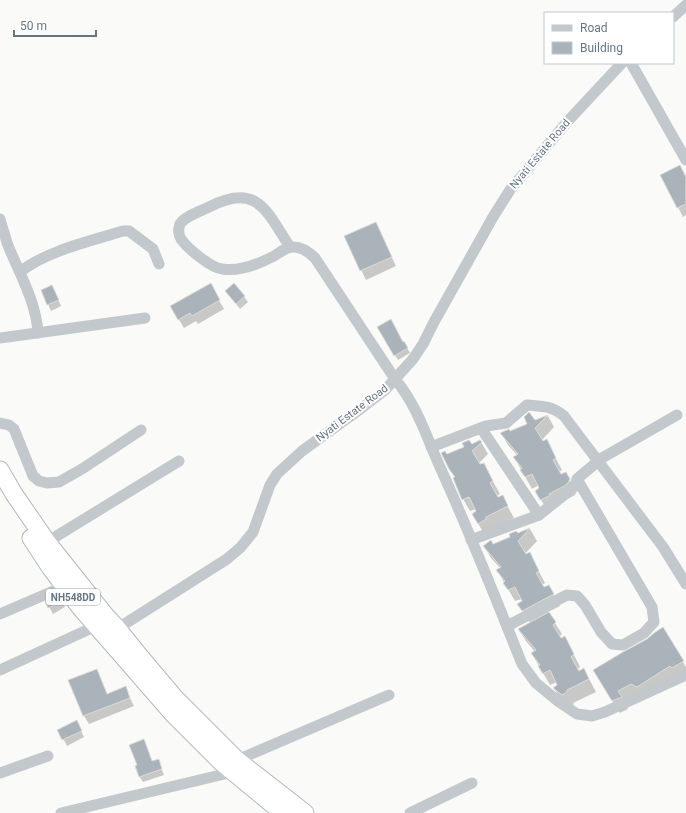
<svg xmlns="http://www.w3.org/2000/svg" width="686" height="813" viewBox="0 0 686 813" font-family="Roboto,sans-serif">
<style>
.shadow{fill:#0003}
.building{fill:#aab3b9;stroke:#dcdcda}
.lines{fill:none;stroke-linecap:round;stroke-linejoin:round}
.highway-casing{stroke:#b4b9bd;stroke-width:19}
.minor{stroke:#c3c8cc;stroke-width:11}
.highway{stroke:#fff;stroke-width:17}
.labels{text-anchor:middle;dominant-baseline:central;stroke-width:4;stroke-linejoin:round;paint-order:stroke}
.shield{fill:#fff;stroke:#939fa8;stroke-width:1}
.shield-label{font-size:10px;font-weight:bold;fill:#657683}
.street-label{font-size:11px;fill:#657683;stroke:#fff}
</style>
<rect width="100%" height="100%" fill="#fafaf8"/>
<g class="shadow">
<path d="M662,176L686,178V215L683,217Z"/>
<path d="M380,232L396,266L366,280L345,236Z"/>
<path d="M234,284L248,302L240,309L230,296Z"/>
<path d="M210,285L224,309L198,324L196,321L184,328L171,306Z"/>
<path d="M42,290L55,292L61,306L51,311Z"/>
<path d="M378,328L403,343L404,342L410,353L398,360Z"/>
<path d="M548,416L554,427L541,441L553,453L562,470L559,472L561,475L565,473L576,492L575,495L555,506L548,512L536,491L540,488L539,485L532,489L514,457L517,455L508,445L501,433H510Z"/>
<path d="M481,442L488,454L478,464L490,476L500,494L496,496L498,499L502,496L514,518L485,535L473,515L477,511L476,509L470,511L463,499L455,478L450,469L447,456L471,445Z"/>
<path d="M530,529L537,541L522,557L536,566L545,583L542,585L544,588L548,586L555,598L560,606L548,612L562,634L559,637L571,649L580,667L577,669L579,672L584,669L596,692L573,703L574,704L569,707L561,700L554,688L558,685L557,682L550,685L532,654L535,652L526,641L519,630L530,623L519,604L523,601L522,599L515,601L497,570L500,568L491,558L484,546H493Z"/>
<path d="M59,597L65,607L53,614L47,603Z"/>
<path d="M662,629L686,667V676L625,704L628,709L620,713L601,683Z"/>
<path d="M96,670L108,695L125,688L134,706L89,724L84,716L70,681Z"/>
<path d="M79,727L84,737L67,746L59,730Z"/>
<path d="M147,746L152,761L158,760L164,775L143,782L139,776Z"/>
</g>
<g class="building">
<path d="M680,165L686,177V204L677,208L660,175Z"/>
<path d="M376,222L392,257L360,271L344,236Z"/>
<path d="M211,283L220,300L192,316L190,313L178,320L170,306Z"/>
<path d="M234,283L245,296L236,304L225,291Z"/>
<path d="M52,285L59,300L47,305L41,290Z"/>
<path d="M391,319L403,342L404,341L408,348L394,356L377,327Z"/>
<path d="M529,412L535,420L548,415L535,428L543,441L547,439L556,458L553,460L561,474L566,472L570,479L568,483L564,486L549,494V496L540,500L535,491L539,488L532,474L525,477L520,470L522,468L513,457L518,454L500,433L509,429L510,431L527,424L524,417Z"/>
<path d="M469,440L472,444L480,440L482,442L472,451L480,464L484,463L493,481L490,483L498,497L503,495L508,506L486,517V519L478,524L472,514L476,511L469,497L462,500L453,478L455,477L449,469L441,453L445,451L447,454L464,447L462,443Z"/>
<path d="M530,528L518,541L526,554L530,552L539,571L536,573L544,587L549,585L554,594L522,611L517,604L522,601L515,587L508,590L503,583L505,581L496,570L501,567L483,546L491,540L493,544L510,537L509,534L516,531L518,533Z"/>
<path d="M59,596L63,601L48,608L45,602Z"/>
<path d="M549,612L556,622L553,625L561,638L565,636L574,654L571,657L579,671L584,668L589,679L567,690V692L562,695L553,688L557,685L550,670L543,674L538,666L540,665L531,653L536,650L518,629Z"/>
<path d="M663,627L684,661L672,668L670,666L637,687L631,684L618,691L622,697L612,701L593,670L623,652L647,639L654,633Z"/>
<path d="M97,669L107,694L126,686L130,698L83,716L68,680Z"/>
<path d="M77,720L82,731L62,740L57,730Z"/>
<path d="M144,739L152,761L159,759L162,769L139,777L135,766L137,765L129,745Z"/>
</g>
<g class="lines">
<defs>
<g id="highway">
<path d="M0,470L14,494L47,542L105,615L117,628L142,659L175,698L237,760L305,813"/>
<path d="M31,538L50,567L79,606L173,714L221,762L283,813"/>
</g>
</defs>
<use href="#highway" class="highway-casing"/>
<g class="minor">
<path d="M673,17L686,5"/>
<path d="M631,63L686,160"/>
<path d="M0,219C2,227 5,235 7,243C19,273 36,301 38,333"/>
<path d="M290,247C266,211 258,182 209,207C201,211 185,216 180,224C178,229 178,234 181,239C187,248 211,268 222,269C240,272 259,264 274,256C279,253 285,248 291,247C301,246 308,251 315,258L395,379C416,404 426,435 439,465C469,530 495,597 522,664L536,683L559,702L577,714L592,716L605,712L686,675"/>
<path d="M20,272C46,251 91,241 123,231H129L153,249L159,264"/>
<path d="M0,338L145,318"/>
<path d="M0,423L9,425L14,429L33,476L39,481L47,483L59,482L82,469L141,430"/>
<path d="M481,428L539,515"/>
<path d="M431,447L486,426L506,423L527,405C542,406 552,406 564,416L663,547L686,584"/>
<path d="M471,540L539,515L574,487L578,478L602,458L677,415"/>
<path d="M47,542L179,461"/>
<path d="M0,614L65,586"/>
<path d="M507,626L567,595L577,596L585,605L601,632L612,644L623,645L644,633L654,622L652,607L577,479"/>
<path d="M112,632L227,559L241,547L253,532L270,485L277,474L302,451L363,407L385,390L413,359L423,344L434,322L493,217L510,190L567,122L622,63"/>
<path d="M0,670L96,626"/>
<path d="M237,760L389,695"/>
<path d="M0,773L48,756"/>
<path d="M61,813L233,772"/>
<path d="M410,813L472,783"/>
</g>
<use href="#highway" class="highway"/>
</g>
<g class="labels">
<rect class="shield" x="46" y="589" width="54" height="16" rx="3"/>
<g class="shield-label">
<text x="73" y="597">NH548DD</text>
</g>
<g class="street-label">
<text transform="translate(540 154) rotate(-50)">Nyati Estate Road</text>
<text transform="translate(352 413) rotate(-37)">Nyati Estate Road</text>
</g>
</g>
<rect x="544" y="12" width="130" height="52" fill="#ffffff" stroke="#c1c8cd"/>
<rect x="552" y="25" width="20" height="6" fill="#c3c8cc" stroke="#c1c8cd"/>
<text x="580" y="32" font-size="12" fill="#657683">Road</text>
<rect x="552" y="42" width="20" height="12" fill="#aab3b9" stroke="#c1c8cd"/>
<text x="580" y="52" font-size="12" fill="#657683">Building</text>
<path d="M14 30v6h82v-6" fill="none" stroke="#657683" stroke-width="2"/>
<text x="20" y="30" font-size="12" fill="#657683" stroke="#ffffff" stroke-width="3" paint-order="stroke">50 m</text>
</svg>
